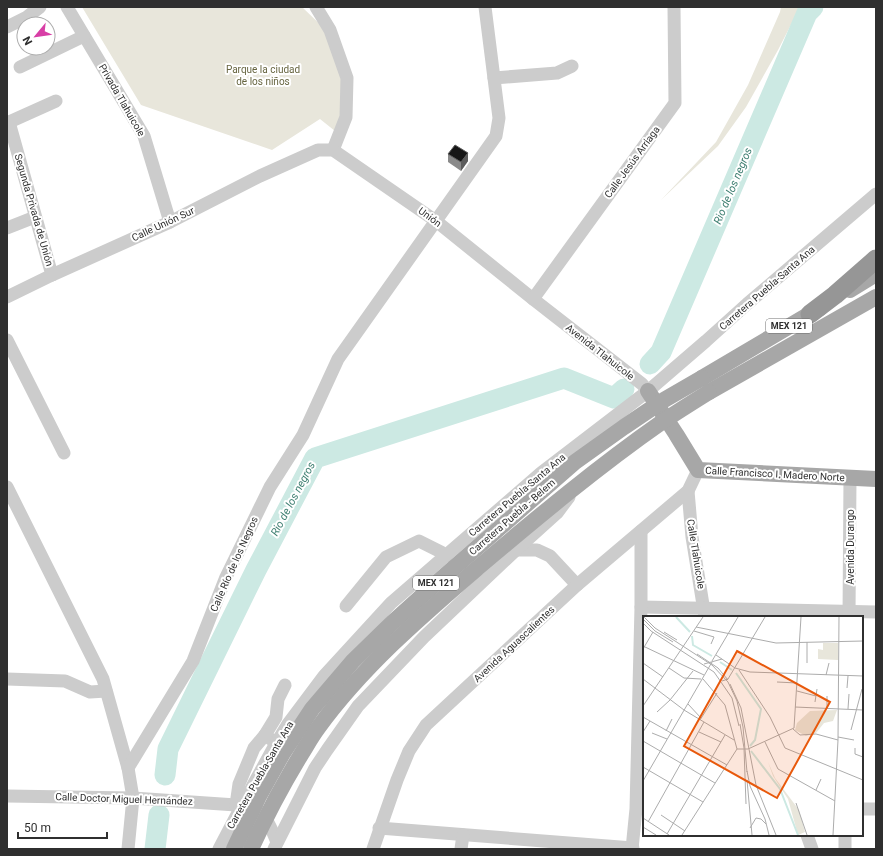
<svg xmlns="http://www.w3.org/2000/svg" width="883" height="856" viewBox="0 0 883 856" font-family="Roboto,sans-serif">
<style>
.green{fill:#e8e6db}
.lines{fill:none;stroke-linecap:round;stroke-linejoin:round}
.river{stroke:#cce9e3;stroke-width:21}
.minor{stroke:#ccc;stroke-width:13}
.major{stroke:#a7a7a7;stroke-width:16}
.highway{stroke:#969696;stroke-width:19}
.major-bridge{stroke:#a7a7a7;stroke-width:16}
.wall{fill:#8a8a8a}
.shaded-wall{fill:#5c5c5c}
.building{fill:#161616;stroke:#5c5c5c}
.labels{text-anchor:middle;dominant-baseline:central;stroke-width:4;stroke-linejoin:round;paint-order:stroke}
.shield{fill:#fff;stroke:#6d6d6d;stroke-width:1}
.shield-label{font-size:9px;font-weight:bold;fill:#2f2f2f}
.park-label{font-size:10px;fill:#676540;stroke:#fff}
.street-label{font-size:10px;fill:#2f2f2f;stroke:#fff}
.water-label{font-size:11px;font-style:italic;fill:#3e7f71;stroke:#fff}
.inset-river{fill:none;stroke:#cce9e3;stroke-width:2}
.inset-road{fill:none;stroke:#acacac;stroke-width:1}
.view{fill:#e8590c;fill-opacity:0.15;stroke:#e8590c;stroke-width:2}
.inset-edge{fill:none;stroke:#2f2f2f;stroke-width:2}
</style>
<rect width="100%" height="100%" fill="#fff"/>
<g class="green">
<path d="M82,7H302L328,32L344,83L343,115L335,131L320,119L272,150L141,105Z"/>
<path d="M781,7H800L778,50L746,107L718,146L661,200L716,142L748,85L780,12Z"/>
</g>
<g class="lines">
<g class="river">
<path d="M650,364L661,352L807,13L813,7"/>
<path d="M165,775L168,749L256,570L315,458L564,378L614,398L624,389"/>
<path d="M155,849L159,815"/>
</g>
<g class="minor">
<path d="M67,7L144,136L170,222"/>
<path d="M316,7L330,30L347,78L346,117L333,150"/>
<path d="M7,27L27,17L40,7"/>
<path d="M20,67L84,36"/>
<path d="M494,78L557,73L572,66"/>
<path d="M9,122L52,275"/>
<path d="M7,123L56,101"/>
<path d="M7,228L35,217"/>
<path d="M7,297L52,275L170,222L260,176L318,150H333L436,221L533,299L642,384L648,391"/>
<path d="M533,299L675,103L674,7"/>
<path d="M7,340L64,453"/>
<path d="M7,487L103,679L128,768L133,798L128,849"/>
<path d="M688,491L692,537L705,617"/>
<path d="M516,550H537L550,556L577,585"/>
<path d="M346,606L386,557L419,541L441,552L446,556"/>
<path d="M641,607L876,612"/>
<path d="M849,617L850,478"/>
<path d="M7,679L65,681L90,692L106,691"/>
<path d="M272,740L265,735L276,717L278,699L285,685"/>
<path d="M128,768L193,661L226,577L270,487L303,435L338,359L496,136L499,118L485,7"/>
<path d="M7,796L133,798L236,805C240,805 244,805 248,806C265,810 271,828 277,842"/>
<path d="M236,805L239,784L254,748L265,735"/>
<path d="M862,809H876"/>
<path d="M379,828L633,848"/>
<path d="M807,835L812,849"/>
<path d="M845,835V849"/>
<path d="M219,849L242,805L274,747L288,724L324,676L391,603L541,473L648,391L706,341L747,304L876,194"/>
<path d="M274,849L315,768L327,750L358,706L424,637L516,550L557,513L569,497"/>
<path d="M373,849L397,780L409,751L426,725L577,585L688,491L698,470"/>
<path d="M461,849L463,835"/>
<path d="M632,849L636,809L641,607V531"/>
</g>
<g class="major">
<path d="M850,290L876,274"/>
<path d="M702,378L820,308"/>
<path d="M648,391L676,434L698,470L876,479"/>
<path d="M709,392L876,297"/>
</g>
<path class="highway" d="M810,314L835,295L876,259"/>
<g class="major-bridge">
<path d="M234,849L259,796L283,753L312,709L353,661L392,623L433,586L575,462L624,427L664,400L702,378"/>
<path d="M251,849C266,816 283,784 302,753C307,745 312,736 318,728C363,666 423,615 481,565C539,516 599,466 662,422C677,412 693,402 709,392"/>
</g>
</g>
<path class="wall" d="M448,154L468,161L461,171L448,162Z"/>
<path class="shaded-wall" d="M468,153V161L461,171V162Z"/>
<path class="building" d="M455,145L468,153L461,162L448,154Z"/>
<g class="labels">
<g class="shield">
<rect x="766" y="319" width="46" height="14" rx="3"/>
<rect x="413" y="576" width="46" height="14" rx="3"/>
</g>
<g class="shield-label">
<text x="789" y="326">MEX 121</text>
<text x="436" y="583">MEX 121</text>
</g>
<g class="park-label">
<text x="263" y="69">Parque la ciudad<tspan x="263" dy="12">de los niños</tspan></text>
</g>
<g class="street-label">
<text transform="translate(122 100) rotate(60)">Privada Tlahuicole</text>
<text transform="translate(632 162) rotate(-54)">Calle Jesús Arriaga</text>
<text transform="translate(34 210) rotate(74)">Segunda Privada de Unión</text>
<text transform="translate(430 217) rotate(36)">Unión</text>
<text transform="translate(163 224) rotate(-25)">Calle Unión Sur</text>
<text transform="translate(767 288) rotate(-41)">Carretera Puebla-Santa Ana</text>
<text transform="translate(600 352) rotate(38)">Avenida Tlahuicole</text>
<text transform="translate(775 474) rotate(3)">Calle Francisco I. Madero Norte</text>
<text transform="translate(517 495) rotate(-40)">Carretera Puebla-Santa Ana</text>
<text transform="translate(512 517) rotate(-41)">Carretera Puebla - Belem</text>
<text transform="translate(850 547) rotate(-90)">Avenida Durango</text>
<text transform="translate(696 554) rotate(81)">Calle Tlahuicole</text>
<text transform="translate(234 564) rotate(-66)">Calle Río de los Negros</text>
<text transform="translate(514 644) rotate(-43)">Avenida Aguascalientes</text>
<text transform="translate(260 775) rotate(-60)">Carretera Puebla-Santa Ana</text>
<text transform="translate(124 799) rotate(2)">Calle Doctor Miguel Hernández</text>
</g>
<g class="water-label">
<text transform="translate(733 186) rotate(-67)">Rio de los negros</text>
<text transform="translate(293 499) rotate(-62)">Rio de los negros</text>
</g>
</g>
<g transform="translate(643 616)">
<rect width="220" height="220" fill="#fff"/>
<path d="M180,27H195V44L175,43V33L180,34ZM194,94L190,105L181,107L173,117L163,120L152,114L154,107L167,95ZM125,146L132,162L156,194L162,216L155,219L145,183L130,160Z" fill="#e8e6db"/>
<path class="inset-river" d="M33,1L47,16M49,20L50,29L69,40M77,46L89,54M93,57L118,93L112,124L107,130M108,135L137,173L155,219"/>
<path class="inset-road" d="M1,1L12,12L69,49L85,66L94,85L100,111L104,156M0,3L12,15L30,26M0,7L8,15L71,56L89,82L96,110M53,11L133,27L220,25M51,15L71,21L68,28M21,16L34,24M164,26V47M0,30L61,59M0,33L10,16M54,38L75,52L85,64M73,39L92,52L107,56L220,60M69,45L95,1M0,47L20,61M61,48L79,43M26,52L41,62L58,63M96,54L127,101L142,132L220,164M183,59L186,47M0,63L41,94L91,124M60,63L82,89L94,133M79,65L85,63L122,1M134,66L154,67M87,68L98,92L113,169L133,219M204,72L205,60M154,75L173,80M184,80V93M172,86L174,73M45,88L58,102M0,90L60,1M152,91L220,94M205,93L206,78M14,96L27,84L50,55M0,101L84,149M57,104L74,77M97,108L101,132L103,188M150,113L157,119L173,118L195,124M208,114L219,73M23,115L29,103M0,116L7,105M56,116L78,126M9,117L24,123M195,121L211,124M0,125L72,167M122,126L135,153L192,185M212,132V138L220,141M105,133L151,112L158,1M0,151L60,186M104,155L107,170L122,203L126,219M104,164L109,219M0,165L69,46M173,174L178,163M153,187L164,219M18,199L42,215M0,202L26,219M5,206L61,106M0,211L13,219M107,212L113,202L118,203L123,208M24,218L82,119M39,219L94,133H105M190,219L195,124L196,1"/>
<path class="view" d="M94,35L187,86L134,182L41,130Z"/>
<rect width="220" height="220" class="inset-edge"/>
</g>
<rect width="883" height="856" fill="none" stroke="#2f2f2f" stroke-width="16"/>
<g transform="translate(36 36) rotate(241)"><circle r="19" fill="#ffffff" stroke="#acacac"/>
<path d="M0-3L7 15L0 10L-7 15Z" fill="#d83fa6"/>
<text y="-6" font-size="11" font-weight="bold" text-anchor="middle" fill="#2f2f2f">N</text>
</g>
<path d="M18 832v6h89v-6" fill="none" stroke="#2f2f2f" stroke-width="2"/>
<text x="24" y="832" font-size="12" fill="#2f2f2f" stroke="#ffffff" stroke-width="3" paint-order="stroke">50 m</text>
</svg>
